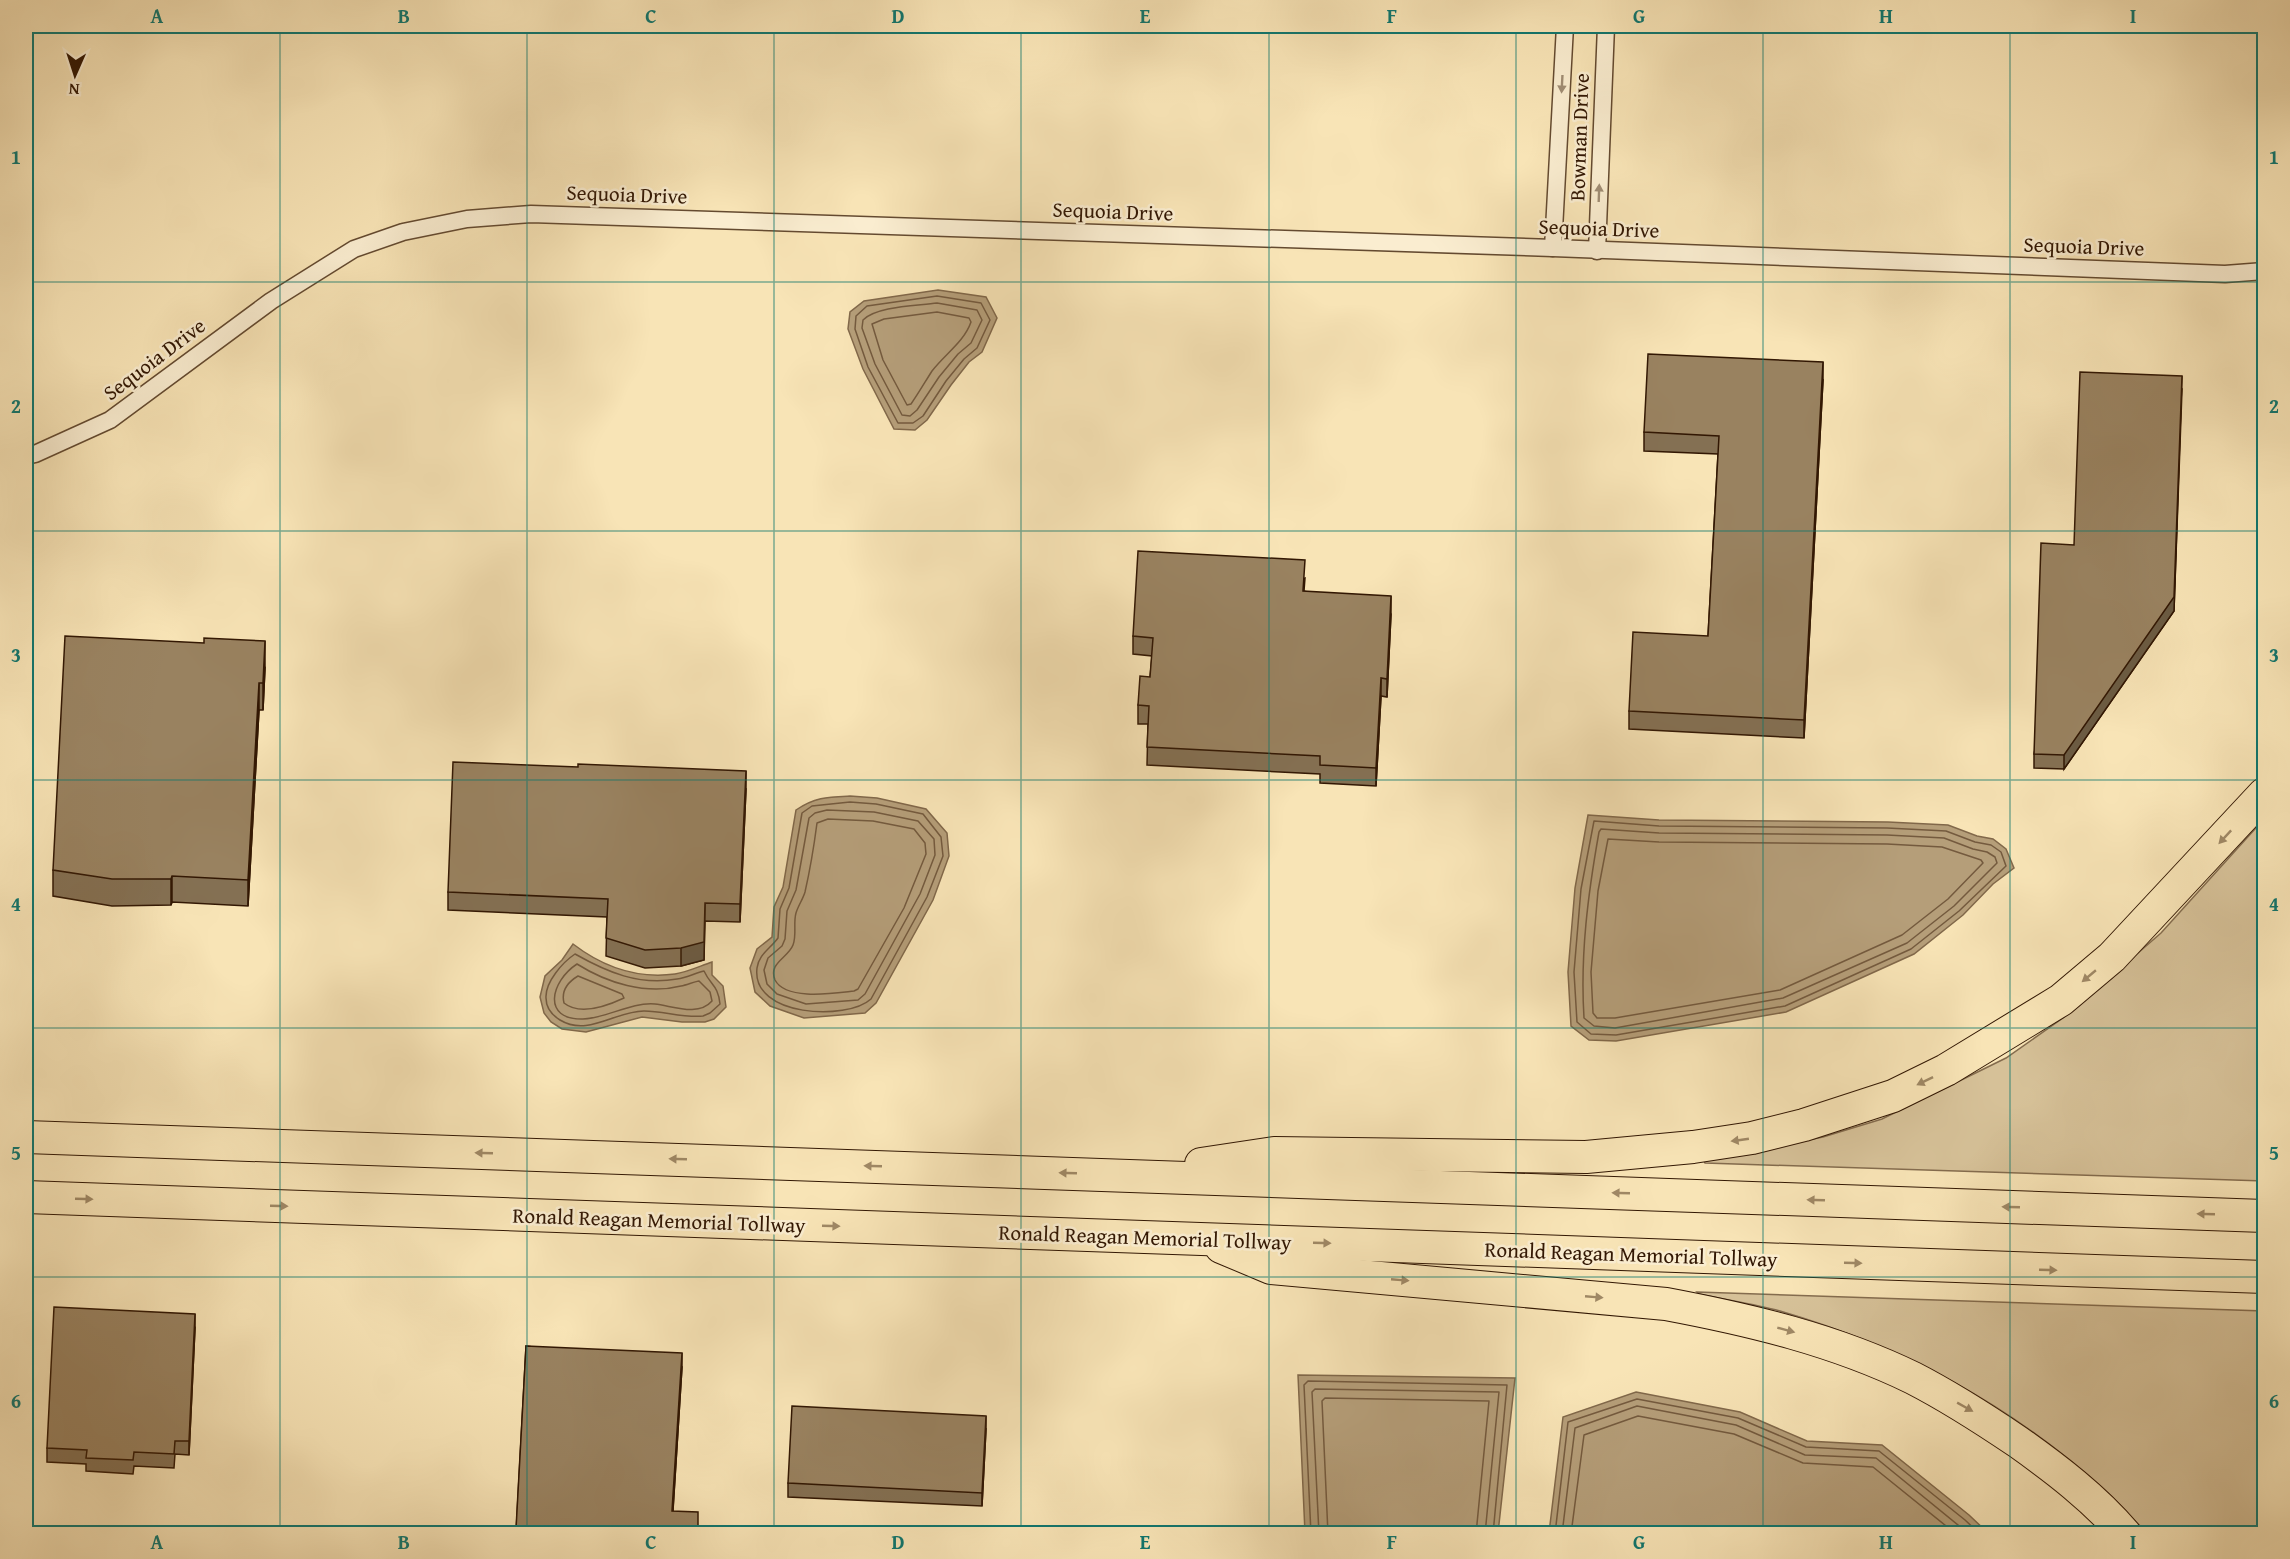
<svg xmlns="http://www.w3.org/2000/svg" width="2290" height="1559" viewBox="0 0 2290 1559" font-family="'Gentium Book Plus',serif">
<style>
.green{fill:#d6c198;stroke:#846c4e;stroke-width:1.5}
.water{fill:#b59e79;stroke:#81684a;stroke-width:1.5}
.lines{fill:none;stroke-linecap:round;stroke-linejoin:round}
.shore{stroke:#745a3e;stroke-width:1.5}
.street-casing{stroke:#644a30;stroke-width:19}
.highway-casing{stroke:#321703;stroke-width:34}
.street{stroke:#faedd0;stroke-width:16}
.highway{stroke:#f8e4b6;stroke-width:32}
.wall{fill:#847053;stroke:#321703;stroke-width:1.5}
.shaded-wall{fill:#6b5b43;stroke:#321703;stroke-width:1.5}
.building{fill:#998260;stroke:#321703;stroke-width:1.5}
.oneway{fill:#a08d74}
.oneway2{fill:#9f8865}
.grid{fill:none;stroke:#0f766e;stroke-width:1.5;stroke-opacity:0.55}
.labels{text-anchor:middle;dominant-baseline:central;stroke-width:5;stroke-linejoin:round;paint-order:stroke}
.street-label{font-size:21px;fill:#321703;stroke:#faedd0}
.neatline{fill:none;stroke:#0f766e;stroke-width:2}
.grid-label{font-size:20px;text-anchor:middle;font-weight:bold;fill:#0f766e}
</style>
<rect width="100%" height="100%" fill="#f8e4b6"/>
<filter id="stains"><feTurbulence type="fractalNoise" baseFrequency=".00333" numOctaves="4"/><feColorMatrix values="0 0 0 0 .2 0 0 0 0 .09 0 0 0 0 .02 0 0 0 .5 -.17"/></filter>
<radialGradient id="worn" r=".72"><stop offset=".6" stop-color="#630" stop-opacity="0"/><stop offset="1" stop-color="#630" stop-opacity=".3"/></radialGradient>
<g class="green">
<path d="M2264,819V1181L1705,1163L1704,1161L1823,1137L1882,1119L2006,1058L2063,1018L2161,933Z"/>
<path d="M1697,1292L2264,1311V1533H2147C2133,1519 2120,1504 2105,1490C2009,1404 1903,1347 1780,1311C1753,1304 1726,1300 1699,1294Z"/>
</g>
<g class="water">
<path d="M938,290L986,297L997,318L982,352L969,362L951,385L927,420L915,430L894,429L863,369L848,329L850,312L864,301Z"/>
<path d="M850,796L877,798L926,809L947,833L949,856L933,900L876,1003L865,1013L804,1018L770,1006L755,992L750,968L757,949L772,937L774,907L783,887L796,810C815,797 828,797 850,796Z"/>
<path d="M1588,815L1659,820L1888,822L1948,825L1977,836L1993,839L2006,849L2014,868L1993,884L1963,915L1914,954L1786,1012L1616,1041L1589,1040L1571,1026L1568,972L1575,888Z"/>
<path d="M573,944C603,967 637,979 675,974C688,972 700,966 712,962V975L723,986L726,1007L714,1019L705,1022H682L642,1017L586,1032L562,1029L551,1022L544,1013L540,997L545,976L562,960Z"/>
<path d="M1298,1375L1515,1378L1498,1533H1305Z"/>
<path d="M1636,1392L1740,1412L1807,1441L1882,1445L1969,1515L1988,1533H1549L1563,1417Z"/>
</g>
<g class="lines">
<g class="shore">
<path d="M937,296L981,303L990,320L977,348L964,359L946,381L923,416L913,423H898L868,367L855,329L856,316L867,306Z"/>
<path d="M937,303L977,310L982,320L971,343L958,354L939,377L917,410L910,416L902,415L875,364L862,328L863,320C877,306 917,306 937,303Z"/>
<path d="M937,312L969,318L971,322C964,342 945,354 932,371C925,382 918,394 911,404L907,405L883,360L872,324L884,319Z"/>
<path d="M850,802L876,804L923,814L941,837L943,856L927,897L871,999C847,1021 751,1017 757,968C759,954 770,949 778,938L780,909L789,888L802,813L812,806Z"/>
<path d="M827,810L874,812L918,821L934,839L935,855L920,894L865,994L858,1000L806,1004L777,994L767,984L764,970L768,958L782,946L785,939L787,911L796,890L809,818L815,813Z"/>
<path d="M828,819L873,821L914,829L925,843L926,854L904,908L858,989L854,991C835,993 786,1001 775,980C768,963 788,958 793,945C797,935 793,923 796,913C798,906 803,899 805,892C810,870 814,846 817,823Z"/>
<path d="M1594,821L1659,826L1887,828L1946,831L1975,842L1991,845L2001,852L2006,866L1959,911L1911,949L1785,1006L1616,1035L1591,1034L1577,1022L1574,972L1581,889Z"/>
<path d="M1601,829L1659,833L1887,835L1944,838L1973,849L1987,852L1995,857L1997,863L1954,906L1907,943L1783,998L1615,1028L1594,1026L1584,1018C1580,955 1588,894 1599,832Z"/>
<path d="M1608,839L1659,842L1887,844L1942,847L1981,860L1983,863L1948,899L1902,935L1780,990L1615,1018H1597L1593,1013L1591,972L1598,891Z"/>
<path d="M575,954C607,972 639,986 677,979C687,978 695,973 704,971C711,986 718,985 720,1004L710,1013L703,1016C683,1018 664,1011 644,1011C615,1011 588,1037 560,1020C552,1015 546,1008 546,998C545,982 563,962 575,954Z"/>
<path d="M577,964C607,983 646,995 681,986C687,985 693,982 699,981L710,992L712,1001C698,1017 673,1006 655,1004C630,1002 608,1018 583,1019C541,1020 551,981 577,964Z"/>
<path d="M578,976L622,994L624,998C607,1006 580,1016 564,1003C561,991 568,982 578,976Z"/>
<path d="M1311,1534L1304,1385L1308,1381L1507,1385L1493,1534"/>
<path d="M1319,1534L1312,1392L1315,1389L1499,1392L1485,1534"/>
<path d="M1328,1534L1322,1401L1325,1398L1489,1401L1476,1534"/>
<path d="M1555,1534L1568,1422L1637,1399L1738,1418L1806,1447L1879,1451L1965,1520L1980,1534"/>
<path d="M1562,1534L1575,1428L1637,1406L1736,1425L1805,1455L1876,1458L1969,1534"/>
<path d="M1571,1534L1584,1435L1638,1416L1734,1434L1803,1463L1873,1467L1956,1534"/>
</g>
<defs>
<g id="street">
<path d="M1553,248L1565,26"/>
<path d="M1597,251L1606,26"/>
<path d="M26,456L35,454L110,420L271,301L354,249L403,232L467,219L531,214L1553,248L2225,274L2264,271"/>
</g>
<g id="highway">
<path d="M26,1137L2264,1216"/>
<path d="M1201,1164L1274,1153L1586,1157L1693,1147L1752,1138L1804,1125L1893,1096L1946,1070L2061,1000L2112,957L2264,794"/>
<path d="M26,1197L2264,1277"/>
<path d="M1221,1247L1271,1268L1666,1304C1751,1320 1835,1340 1913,1378C1950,1397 1984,1419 2018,1442C2056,1469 2094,1498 2125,1534"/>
</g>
</defs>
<use href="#street" class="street-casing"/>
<use href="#highway" class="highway-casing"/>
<use href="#street" class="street"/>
<use href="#highway" class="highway"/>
</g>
<g class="wall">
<path d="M1823,380L1804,738L1629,729V711L1708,636L1718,454L1644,451V432Z"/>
<path d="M2182,390L2174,611L2064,769L2034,768V754L2074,545Z"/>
<path d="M1305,578L1304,591L1391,614L1387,697L1381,696L1376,786L1320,783V774L1147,765L1148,724H1138V705L1150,677L1152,656L1133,654V636Z"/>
<path d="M265,668L263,710H259L248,906L172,902L171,905L112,906L53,896V870Z"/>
<path d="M746,789L740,922L705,921L704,960L681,966L645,968L606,956L607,917L448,910V892Z"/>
<path d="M195,1328L189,1455L175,1454L174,1468L134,1466L133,1474L86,1471V1464L47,1462V1448Z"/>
<path d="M526,1346L682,1367L673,1511L698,1533H516Z"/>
<path d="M986,1429L982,1506L788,1497V1483Z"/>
</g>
<g class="shaded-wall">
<path d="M1823,362V380L1804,738V720Z"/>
<path d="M2182,376L2174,611L2064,769V755Z"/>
<path d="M1391,596V614L1387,697V679Z"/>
<path d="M265,641V668L263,710V683Z"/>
<path d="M1381,678V696L1376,786V768Z"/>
<path d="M259,683V710L248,906V880Z"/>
<path d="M746,771V789L740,922V904Z"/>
<path d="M172,876V902L171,905V879Z"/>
<path d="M705,903L704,960L681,966V948Z"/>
<path d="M195,1314V1328L189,1455V1441Z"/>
<path d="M682,1353V1367L672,1525V1511Z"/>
<path d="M986,1416V1429L982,1506V1493Z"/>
</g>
<g class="building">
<path d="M1648,354L1823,362L1804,720L1629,711L1633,632L1708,636L1719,436L1644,432Z"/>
<path d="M2080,372L2182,376L2174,597L2064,755L2034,754L2041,543L2074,545Z"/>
<path d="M1138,551L1305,560L1303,591L1391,596L1387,679L1381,678L1376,768L1320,765V756L1147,747L1149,706L1138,705L1140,676L1150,677L1153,638L1133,636Z"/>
<path d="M65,636L204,643V638L265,641L263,683H259L248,880L172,876L171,879H112L53,870Z"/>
<path d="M453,762L578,767V764L746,771L740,904L705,903L704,942L681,948L645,950L606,938L608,899L448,892Z"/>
<path d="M54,1307L195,1314L189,1441H175L174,1454L134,1452L133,1460L86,1458L87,1450L47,1448Z"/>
<path d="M526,1346L682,1353L672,1511L698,1512V1533H588L516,1529Z"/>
<path d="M792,1406L986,1416L982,1493L788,1483Z"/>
</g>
<defs><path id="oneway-solid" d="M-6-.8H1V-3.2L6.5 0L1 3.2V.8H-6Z" transform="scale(1.5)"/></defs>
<g class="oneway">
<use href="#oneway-solid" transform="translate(1562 84) rotate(93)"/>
<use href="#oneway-solid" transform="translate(1599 193) rotate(-88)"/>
</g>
<g class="oneway2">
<use href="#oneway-solid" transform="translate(2225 837) rotate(133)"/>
<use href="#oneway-solid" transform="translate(2089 976) rotate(140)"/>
<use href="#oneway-solid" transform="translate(1925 1081) rotate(154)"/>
<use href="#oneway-solid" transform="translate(1740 1140) rotate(172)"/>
<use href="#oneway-solid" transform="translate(484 1153) rotate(-178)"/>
<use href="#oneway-solid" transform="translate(678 1159) rotate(-178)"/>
<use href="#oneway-solid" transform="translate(873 1166) rotate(-178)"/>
<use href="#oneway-solid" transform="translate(1068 1173) rotate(-178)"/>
<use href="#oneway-solid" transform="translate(1621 1193) rotate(-178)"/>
<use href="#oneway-solid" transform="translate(84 1199) rotate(2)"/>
<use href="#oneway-solid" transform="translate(1816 1200) rotate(-178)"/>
<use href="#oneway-solid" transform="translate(279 1206) rotate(2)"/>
<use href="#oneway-solid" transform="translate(2011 1207) rotate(-178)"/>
<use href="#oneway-solid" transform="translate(2206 1214) rotate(-178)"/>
<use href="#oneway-solid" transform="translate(831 1226) rotate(2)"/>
<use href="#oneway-solid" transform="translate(1322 1243) rotate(2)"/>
<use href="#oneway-solid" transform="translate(1853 1263) rotate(2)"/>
<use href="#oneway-solid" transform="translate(2048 1270) rotate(2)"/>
<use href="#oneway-solid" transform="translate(1400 1280) rotate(5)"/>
<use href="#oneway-solid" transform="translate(1594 1297) rotate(5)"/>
<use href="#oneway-solid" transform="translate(1786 1330) rotate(15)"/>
<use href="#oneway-solid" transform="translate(1965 1407) rotate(29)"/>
</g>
<path class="grid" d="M280,26V1534M527,26V1534M774,26V1534M1021,26V1534M1269,26V1534M1516,26V1534M1763,26V1534M2010,26V1534M26,282H2264M26,531H2264M26,780H2264M26,1028H2264M26,1277H2264"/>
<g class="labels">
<g class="street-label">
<text transform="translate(1579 137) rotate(-88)">Bowman Drive</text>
<text transform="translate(627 194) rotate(2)">Sequoia Drive</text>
<text transform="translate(1113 211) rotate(2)">Sequoia Drive</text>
<text transform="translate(1599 228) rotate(2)">Sequoia Drive</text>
<text transform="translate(2084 246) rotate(2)">Sequoia Drive</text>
<text transform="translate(154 359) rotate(-37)">Sequoia Drive</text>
<text transform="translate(659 1220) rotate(2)">Ronald Reagan Memorial Tollway</text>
<text transform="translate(1145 1237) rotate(2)">Ronald Reagan Memorial Tollway</text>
<text transform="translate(1631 1254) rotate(2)">Ronald Reagan Memorial Tollway</text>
</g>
</g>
<rect width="2290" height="1559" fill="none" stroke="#f8e4b6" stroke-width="66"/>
<g transform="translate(75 75) rotate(183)" stroke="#faedd0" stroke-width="4.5" paint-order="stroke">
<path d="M0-4.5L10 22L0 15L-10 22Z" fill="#321703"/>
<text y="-9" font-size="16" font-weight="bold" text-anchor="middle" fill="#321703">N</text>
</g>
<rect x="33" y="33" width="2224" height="1493" class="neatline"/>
<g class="grid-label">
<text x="157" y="23">A</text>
<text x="404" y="23">B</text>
<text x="651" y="23">C</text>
<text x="898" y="23">D</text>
<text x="1145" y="23">E</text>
<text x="1392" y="23">F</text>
<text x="1639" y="23">G</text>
<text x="1886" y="23">H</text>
<text x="2133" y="23">I</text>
<text x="16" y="164">1</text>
<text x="2274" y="164">1</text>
<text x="16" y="413">2</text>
<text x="2274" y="413">2</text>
<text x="16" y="662">3</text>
<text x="2274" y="662">3</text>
<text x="16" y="911">4</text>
<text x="2274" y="911">4</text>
<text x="16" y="1160">5</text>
<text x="2274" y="1160">5</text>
<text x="16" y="1408">6</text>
<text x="2274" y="1408">6</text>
<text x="157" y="1549">A</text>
<text x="404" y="1549">B</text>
<text x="651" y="1549">C</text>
<text x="898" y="1549">D</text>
<text x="1145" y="1549">E</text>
<text x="1392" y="1549">F</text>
<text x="1639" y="1549">G</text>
<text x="1886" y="1549">H</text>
<text x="2133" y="1549">I</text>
</g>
<rect width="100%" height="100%" filter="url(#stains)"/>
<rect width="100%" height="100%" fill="url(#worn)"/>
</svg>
